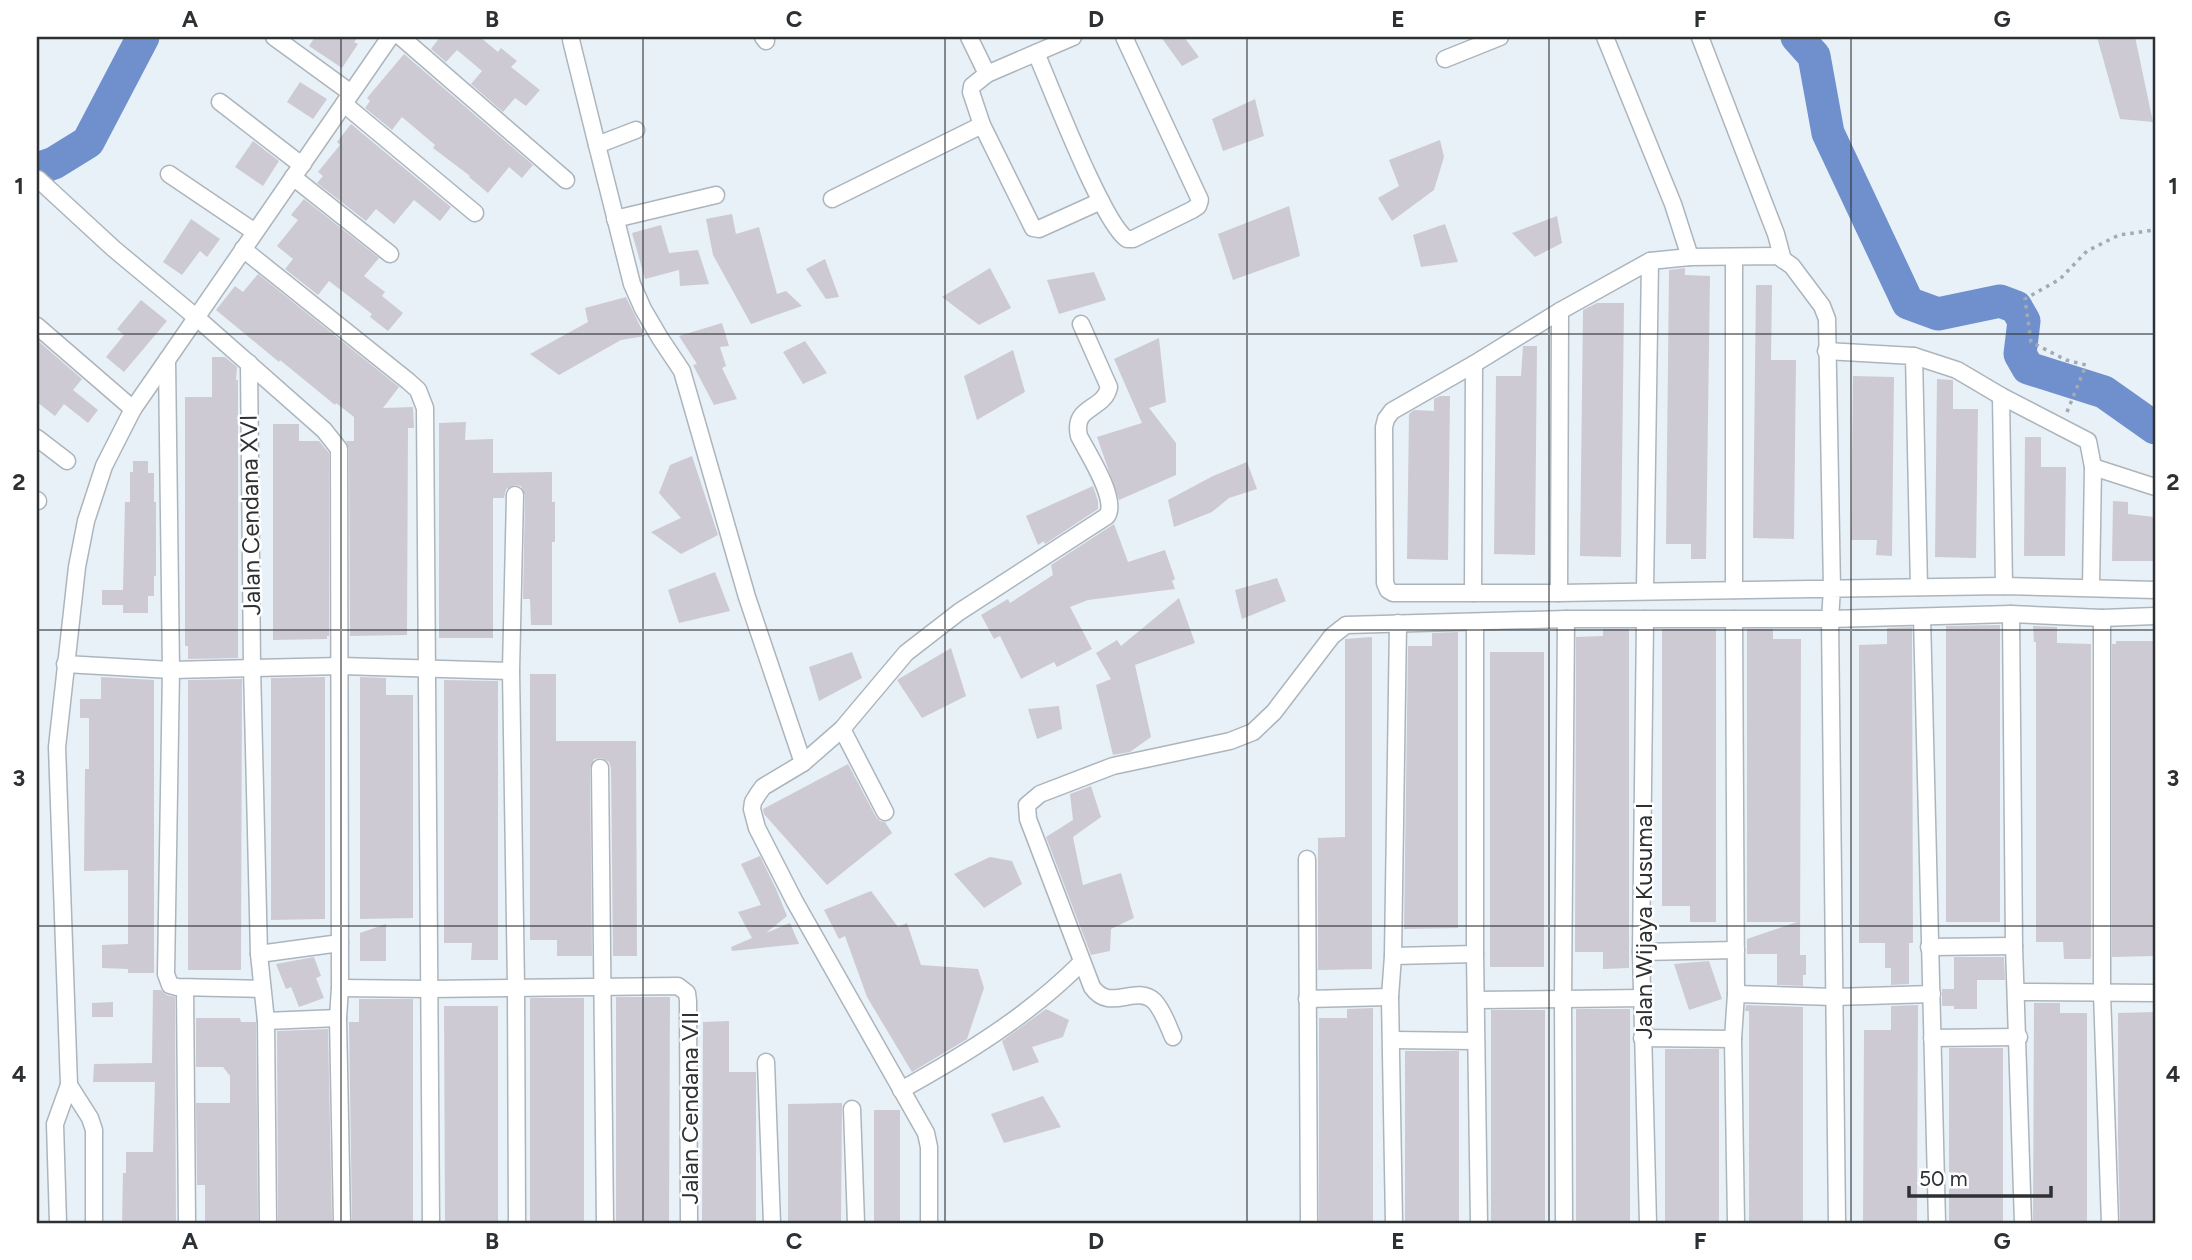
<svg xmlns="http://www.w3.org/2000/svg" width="2192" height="1260" viewBox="0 0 2192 1260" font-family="Figtree,sans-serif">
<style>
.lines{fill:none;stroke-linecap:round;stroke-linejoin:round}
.river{stroke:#6f90cd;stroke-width:33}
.building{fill:#cdcad3}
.street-casing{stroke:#adb5bc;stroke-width:19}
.path{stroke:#a3abb0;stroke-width:3.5;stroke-dasharray:3.5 5;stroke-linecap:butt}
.street{stroke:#fff;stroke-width:16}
.grid{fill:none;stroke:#2d3133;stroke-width:2;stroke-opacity:0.55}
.labels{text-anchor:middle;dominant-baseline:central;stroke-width:5;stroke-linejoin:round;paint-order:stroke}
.street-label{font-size:24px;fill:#2d3133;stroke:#fff}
.neatline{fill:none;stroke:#2d3133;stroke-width:2.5}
.grid-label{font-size:23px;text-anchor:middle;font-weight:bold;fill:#2d3133}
</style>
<rect width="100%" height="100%" fill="#e8f1f8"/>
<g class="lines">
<g class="river">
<path d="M1797,37L1814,56L1828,133L1908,303L1938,314L2000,301L2016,307L2024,321L2020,354L2028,368L2104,392L2155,428"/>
<path d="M37,169L54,163L88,142L143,37"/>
</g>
</g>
<g class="building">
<path d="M315,37H358L354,42L358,44L342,68L309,46Z"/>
<path d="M440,37H480L498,52L501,48L517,61L511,67L540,90L526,106L515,98L503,112L471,84L482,71L457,50L446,62L431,49Z"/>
<path d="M1161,37H1184L1199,57L1182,66Z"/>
<path d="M2097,37H2135L2153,122L2120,119Z"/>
<path d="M404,54L533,165L522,178L509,167L488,193L469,177L470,176L433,148L435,145L402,117L392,130L365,108L370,101L367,98Z"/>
<path d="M300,82L327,99L313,119L287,102Z"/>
<path d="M1255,99L1264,136L1223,151L1212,119Z"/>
<path d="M351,124L451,207L440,221L414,200L394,224L376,209L366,221L317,183L323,176L318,172L340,145L337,142Z"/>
<path d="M1440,140L1444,157L1434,190L1392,221L1378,198L1399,186L1389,160Z"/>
<path d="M253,141L279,161L263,186L235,167Z"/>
<path d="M304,199L379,258L364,276L385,292L382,296L403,313L388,331L370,317L372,314L329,281L318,295L285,269L293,259L277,246L298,220L291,215Z"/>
<path d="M1289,206L1300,256L1233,280L1218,234Z"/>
<path d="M732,214L736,234L759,227L777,294L786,291L802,306L751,324L713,255L706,219Z"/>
<path d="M1557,216L1562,243L1535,257L1512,233Z"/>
<path d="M191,219L220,239L207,257L200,251L182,275L163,262Z"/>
<path d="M1445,224L1458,262L1421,267L1413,235Z"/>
<path d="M661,225L669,253L698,250L709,284L680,286L679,270L645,279L632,233Z"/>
<path d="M825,259L839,297L826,299L806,269Z"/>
<path d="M990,268L1011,308L979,325L942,297Z"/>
<path d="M1685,268V275L1710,276L1706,559H1691V544H1666L1669,270Z"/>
<path d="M1094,272L1106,300L1059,314L1047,280Z"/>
<path d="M258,274L399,387L383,408L413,407L414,428H408L407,635L350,636L349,449L346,441H354V417L336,403L335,405L280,360L279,362L216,310L235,286L243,292Z"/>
<path d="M1756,285H1772L1771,360H1796L1794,539L1753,538Z"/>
<path d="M626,297L645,336L621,340L559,375L530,354L588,322L585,308Z"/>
<path d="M141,300L167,321L124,372L106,357L124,335L117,329Z"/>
<path d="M1597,303H1624L1621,557L1580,556L1583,310Z"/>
<path d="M722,323L729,346L720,347L726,366L722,368L737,399L714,405L693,365L697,364L679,336Z"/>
<path d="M1159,338L1166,402L1149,408L1176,443V475L1119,500L1097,437L1142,423L1114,359Z"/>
<path d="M37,340L82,379L73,390L98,410L88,423L64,404L55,416L37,402Z"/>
<path d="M805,341L827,373L803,384L783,352Z"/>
<path d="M1523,346H1537L1535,555L1494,554L1496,376H1521Z"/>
<path d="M1013,350L1025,392L977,420L964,376Z"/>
<path d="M212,357H225L237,367L236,380H238V658L188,659V646H185V397H212Z"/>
<path d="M1853,376L1894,377L1892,556L1876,555L1877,540H1851Z"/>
<path d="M1937,379L1953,380V409H1978L1976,558L1935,557Z"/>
<path d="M1440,396H1450L1448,560L1407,559L1409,414L1414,410L1434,411V399Z"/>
<path d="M466,422L465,440L493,439V473L552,472V502H555V542H552V625H531L530,599H523L525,495L521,486L515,485L506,489L504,498H493V638H439V423Z"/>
<path d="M273,424H299V441H319L329,453V636H327V639L273,640Z"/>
<path d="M2025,437H2041V467H2066L2065,556H2024Z"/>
<path d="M692,456L718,535L681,554L651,532L681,518L659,493L670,465Z"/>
<path d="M133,461H148V473H154V502H156V576H154V596H148V613H123V605H102V590H123L125,502H130V472H133Z"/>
<path d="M1247,462L1257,489L1229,498L1212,512L1174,527L1168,500L1213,476Z"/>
<path d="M1093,486L1098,501V509L1045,544L1044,541L1038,545L1026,516Z"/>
<path d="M2113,501L2128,502V514L2154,517L2153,561H2112Z"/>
<path d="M1114,524L1128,562L1165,550L1175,579L1172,581L1175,589L1088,600L1070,607L1092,649L1057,667L1054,662L1021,679L1000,636L994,639L981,615L1008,599L1010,603L1053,575L1051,565Z"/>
<path d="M715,572L730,611L679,623L668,590Z"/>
<path d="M1277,578L1286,601L1242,619L1235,590Z"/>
<path d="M1179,598L1195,643L1135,665L1151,737L1130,752L1113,755L1096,685L1111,679L1096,653L1117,640L1121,646Z"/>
<path d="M2000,625V922H1946V626Z"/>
<path d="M2033,626L2057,627V643L2091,644V957L2090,959H2064L2063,942H2036V642H2034Z"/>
<path d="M1912,627L1913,943H1909V984L1891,985V968H1885V943H1859V645L1887,644V628Z"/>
<path d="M1603,629H1629V968L1603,969V952H1575L1576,637L1603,636Z"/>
<path d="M1662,629H1716V922H1690V906H1662Z"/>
<path d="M1747,629H1773V639H1801L1800,955H1806V975H1803V986L1777,985V954H1747V939L1797,922H1747Z"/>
<path d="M1458,632V928L1404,929L1408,646H1432V633Z"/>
<path d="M1372,637V969L1318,970V838L1345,837V639Z"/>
<path d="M2116,641H2155V956L2112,957V644H2116Z"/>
<path d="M951,648L966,696L922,718L897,680Z"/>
<path d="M852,652L862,678L819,701L809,667Z"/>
<rect x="1490" y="652" width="54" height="315"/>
<path d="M530,674H556V741H636L637,956H613L611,768L609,762L601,758L594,759L590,768L592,956H557V940H530Z"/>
<path d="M101,677L154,680V973H128V969L102,968V945L128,944V870L84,871L85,769H89V718H80V699H101Z"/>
<path d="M325,677V919L271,920V678Z"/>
<path d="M360,677L386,678V695H413V918L360,919Z"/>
<path d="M242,679L241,970H188V680Z"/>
<path d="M444,680L498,681V960H471L472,943H444Z"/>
<path d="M1059,706L1062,729L1037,739L1028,709Z"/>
<path d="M848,764L876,817L880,821L885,822L892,833L827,885L764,814L763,809Z"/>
<path d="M1091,786L1101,817L1073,837L1083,885L1121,873L1134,918L1111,929L1110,951L1091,955L1046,837L1073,820L1070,794Z"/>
<path d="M760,856L776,889L787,916L766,933L790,923L799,944L732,951L731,947L752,938L738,912L761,905L741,864Z"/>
<path d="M990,857L1012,861L1022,884L984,908L954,874Z"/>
<path d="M871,891L898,927L907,923L921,965L978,969L984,988L967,1039L912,1072L867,997L845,936L839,939L824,910Z"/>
<path d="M386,924V961H360V933Z"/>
<path d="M314,957L321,976L316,978L324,998L299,1007L291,987L286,989L276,964Z"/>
<path d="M1954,957H2004L2005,980H1977V1009H1954V1006H1942V989H1954Z"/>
<path d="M1709,961L1722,999L1689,1010L1674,964Z"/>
<path d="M153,990H161L167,995L175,997L176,1223H122L123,1173H126V1152H153L155,1082H93L94,1064L152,1063Z"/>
<path d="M616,997H670L669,1223H616Z"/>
<rect x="530" y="998" width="54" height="224"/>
<path d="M359,999H413V1223H352L349,1022H359Z"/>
<path d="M113,1002V1017H92V1003Z"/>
<path d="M2034,1003H2060V1013H2087V1223H2033Z"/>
<path d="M1746,1005L1803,1007V1223H1749V1011H1745Z"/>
<path d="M1918,1005L1917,1223H1863L1864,1030H1891V1006Z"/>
<path d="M444,1006H498V1223H445Z"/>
<path d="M1373,1008V1223H1319V1018H1347V1009Z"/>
<path d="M1046,1009L1069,1020L1063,1037L1032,1047L1039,1062L1013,1071L1002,1041Z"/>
<rect x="1576" y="1009" width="54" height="214"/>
<rect x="1491" y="1010" width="54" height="213"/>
<path d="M2155,1012V1223H2120L2118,1140V1013Z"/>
<path d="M196,1018H240L241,1022H256L258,1223H205V1185H197L196,1103H230V1076L223,1067H196Z"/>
<path d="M729,1021V1072H756V1223H702L703,1022Z"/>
<path d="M328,1029L332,1223H278L277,1031Z"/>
<rect x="1949" y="1048" width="54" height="175"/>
<rect x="1665" y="1049" width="54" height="174"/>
<rect x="1405" y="1051" width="54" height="172"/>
<path d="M1043,1096L1061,1127L1004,1143L991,1114Z"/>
<path d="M842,1103L841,1223H788V1104Z"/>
<rect x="874" y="1110" width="26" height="113"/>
</g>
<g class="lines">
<defs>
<g id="street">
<path d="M274,37L351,93"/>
<path d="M401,37L566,180"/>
<path d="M763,37L766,41"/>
<path d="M969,37L987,74"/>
<path d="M1073,37L987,74L972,86L971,92L982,125L1033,228L1039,229L1101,201"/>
<path d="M1605,37L1673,204L1690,257"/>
<path d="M1700,37L1776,234L1783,260"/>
<path d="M571,40L597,145"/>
<path d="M1036,53C1051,87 1103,224 1127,239H1133L1192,210L1198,206L1200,200L1124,37"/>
<path d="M1445,59L1500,37"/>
<path d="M220,102L295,160L303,164"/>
<path d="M344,104L475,213"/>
<path d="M636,130L597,145L632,284L643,309L660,338L682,371L747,597L803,763L763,787L758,794L753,802L752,809L757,828L795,902L926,1133L929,1147V1223"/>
<path d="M169,174L255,232"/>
<path d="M293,177L390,254"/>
<path d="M38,179L114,249L197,318L324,430L339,449L340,988L338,1018L342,1223"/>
<path d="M832,199L982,125"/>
<path d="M615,219L716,195"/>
<path d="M243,249L408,381L418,390L425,408L431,1223"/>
<path d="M37,326L133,409"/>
<path d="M1826,351L1914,356L1919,587"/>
<path d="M1914,356L1957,370L2001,396L2088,441L2093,467L2091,587"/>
<path d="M249,363L252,667L259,954L266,1021L268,1223"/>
<path d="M2001,396L2004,586"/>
<path d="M37,438L67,461"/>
<path d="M2093,467L2155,487"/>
<path d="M515,495L511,671L516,987L517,1223"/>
<path d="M37,500L38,501"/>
<path d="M1734,590V258"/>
<path d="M1645,591L1650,261"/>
<path d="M1473,593L1474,364"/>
<path d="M1559,593L1560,311"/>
<path d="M2011,614L2014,946L2023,1223"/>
<path d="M1922,617L1937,1223"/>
<path d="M2102,618V993L2110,1223"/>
<path d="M1645,619L1641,952L1648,1223"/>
<path d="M1734,619L1736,994L1733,1039L1736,1223"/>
<path d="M1475,622V954L1479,1223"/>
<path d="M65,664L171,670L341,666L511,671"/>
<path d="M842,729L885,812"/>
<path d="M803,763L842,729L906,653L959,612L1107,516C1118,499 1088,454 1079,436C1072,405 1104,411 1109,387L1081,324"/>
<path d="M600,768L605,1223"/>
<path d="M1307,859L1309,1223"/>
<path d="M1929,947L2014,946"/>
<path d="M1641,952L1736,950"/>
<path d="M259,954L340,943"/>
<path d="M1393,956L1475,954"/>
<path d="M185,988L187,1223"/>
<path d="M340,988L429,989L678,986L687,993L688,1001L689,1223"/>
<path d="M262,989L177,987L170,985L166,974L171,670L167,360L390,37"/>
<path d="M2017,992L2155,993"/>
<path d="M1736,994L1834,997L1932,994"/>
<path d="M1307,999L1390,997"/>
<path d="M1476,1000L1643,998"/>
<path d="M266,1021L338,1018"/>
<path d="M1173,1037C1168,1026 1163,1010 1154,1001C1135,984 1110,1013 1092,987L1028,819L1027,805L1040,794L1113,766L1230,741L1253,732L1274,712L1332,636L1346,625L1566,619H1830L2011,614L2102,618L2155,616"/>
<path d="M1642,1038L1733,1039"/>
<path d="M1932,1038L2019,1037"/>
<path d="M1392,1040L1476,1041"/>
<path d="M766,1062L772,1223"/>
<path d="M69,1085L90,1118L94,1130V1223"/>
<path d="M901,1090C966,1054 1028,1016 1081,963"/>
<path d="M852,1109L856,1223"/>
<path d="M58,1223L55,1124L69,1085L57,747L77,567L86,521L104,466L133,409L167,360"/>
<path d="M1394,1223L1390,997L1393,956L1398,623"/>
<path d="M1564,1223L1563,998L1566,619"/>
<path d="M1837,1223L1830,619L1832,589L1827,319L1822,306L1792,266L1778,256L1690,257L1650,261L1560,311L1474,364L1392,411L1386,419L1384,427L1385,583L1388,590L1393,593H1559L2004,586L2155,590"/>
</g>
</defs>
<use href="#street" class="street-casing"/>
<path class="path" d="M2067,412L2086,365L2066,360L2031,342L2025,299L2060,279L2087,251L2119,235L2155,230"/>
<use href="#street" class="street"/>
</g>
<path class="grid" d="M341,37V1223M643,37V1223M945,37V1223M1247,37V1223M1549,37V1223M1851,37V1223M37,334H2155M37,630H2155M37,926H2155"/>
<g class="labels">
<g class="street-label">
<text transform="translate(250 515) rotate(-91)">Jalan Cendana XVI</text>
<text transform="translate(1643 921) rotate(-90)">Jalan Wijaya Kusuma I</text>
<text transform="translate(689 1108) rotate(-90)">Jalan Cendana VII</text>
</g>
</g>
<rect width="2192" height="1260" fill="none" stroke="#ffffff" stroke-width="77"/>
<path d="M1909 1186v10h142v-10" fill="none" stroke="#2d3133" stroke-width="3.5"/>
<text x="1919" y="1186" font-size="21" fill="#2d3133" stroke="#ffffff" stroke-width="5" paint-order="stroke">50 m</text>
<rect x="38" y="38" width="2116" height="1184" class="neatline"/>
<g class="grid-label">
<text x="190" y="27">A</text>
<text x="492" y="27">B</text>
<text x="794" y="27">C</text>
<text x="1096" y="27">D</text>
<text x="1398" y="27">E</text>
<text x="1700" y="27">F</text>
<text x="2002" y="27">G</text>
<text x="19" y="194">1</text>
<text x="2173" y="194">1</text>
<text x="19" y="490">2</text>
<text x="2173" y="490">2</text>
<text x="19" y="786">3</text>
<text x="2173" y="786">3</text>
<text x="19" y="1082">4</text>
<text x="2173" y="1082">4</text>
<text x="190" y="1249">A</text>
<text x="492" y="1249">B</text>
<text x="794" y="1249">C</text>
<text x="1096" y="1249">D</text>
<text x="1398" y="1249">E</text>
<text x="1700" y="1249">F</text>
<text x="2002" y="1249">G</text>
</g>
</svg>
